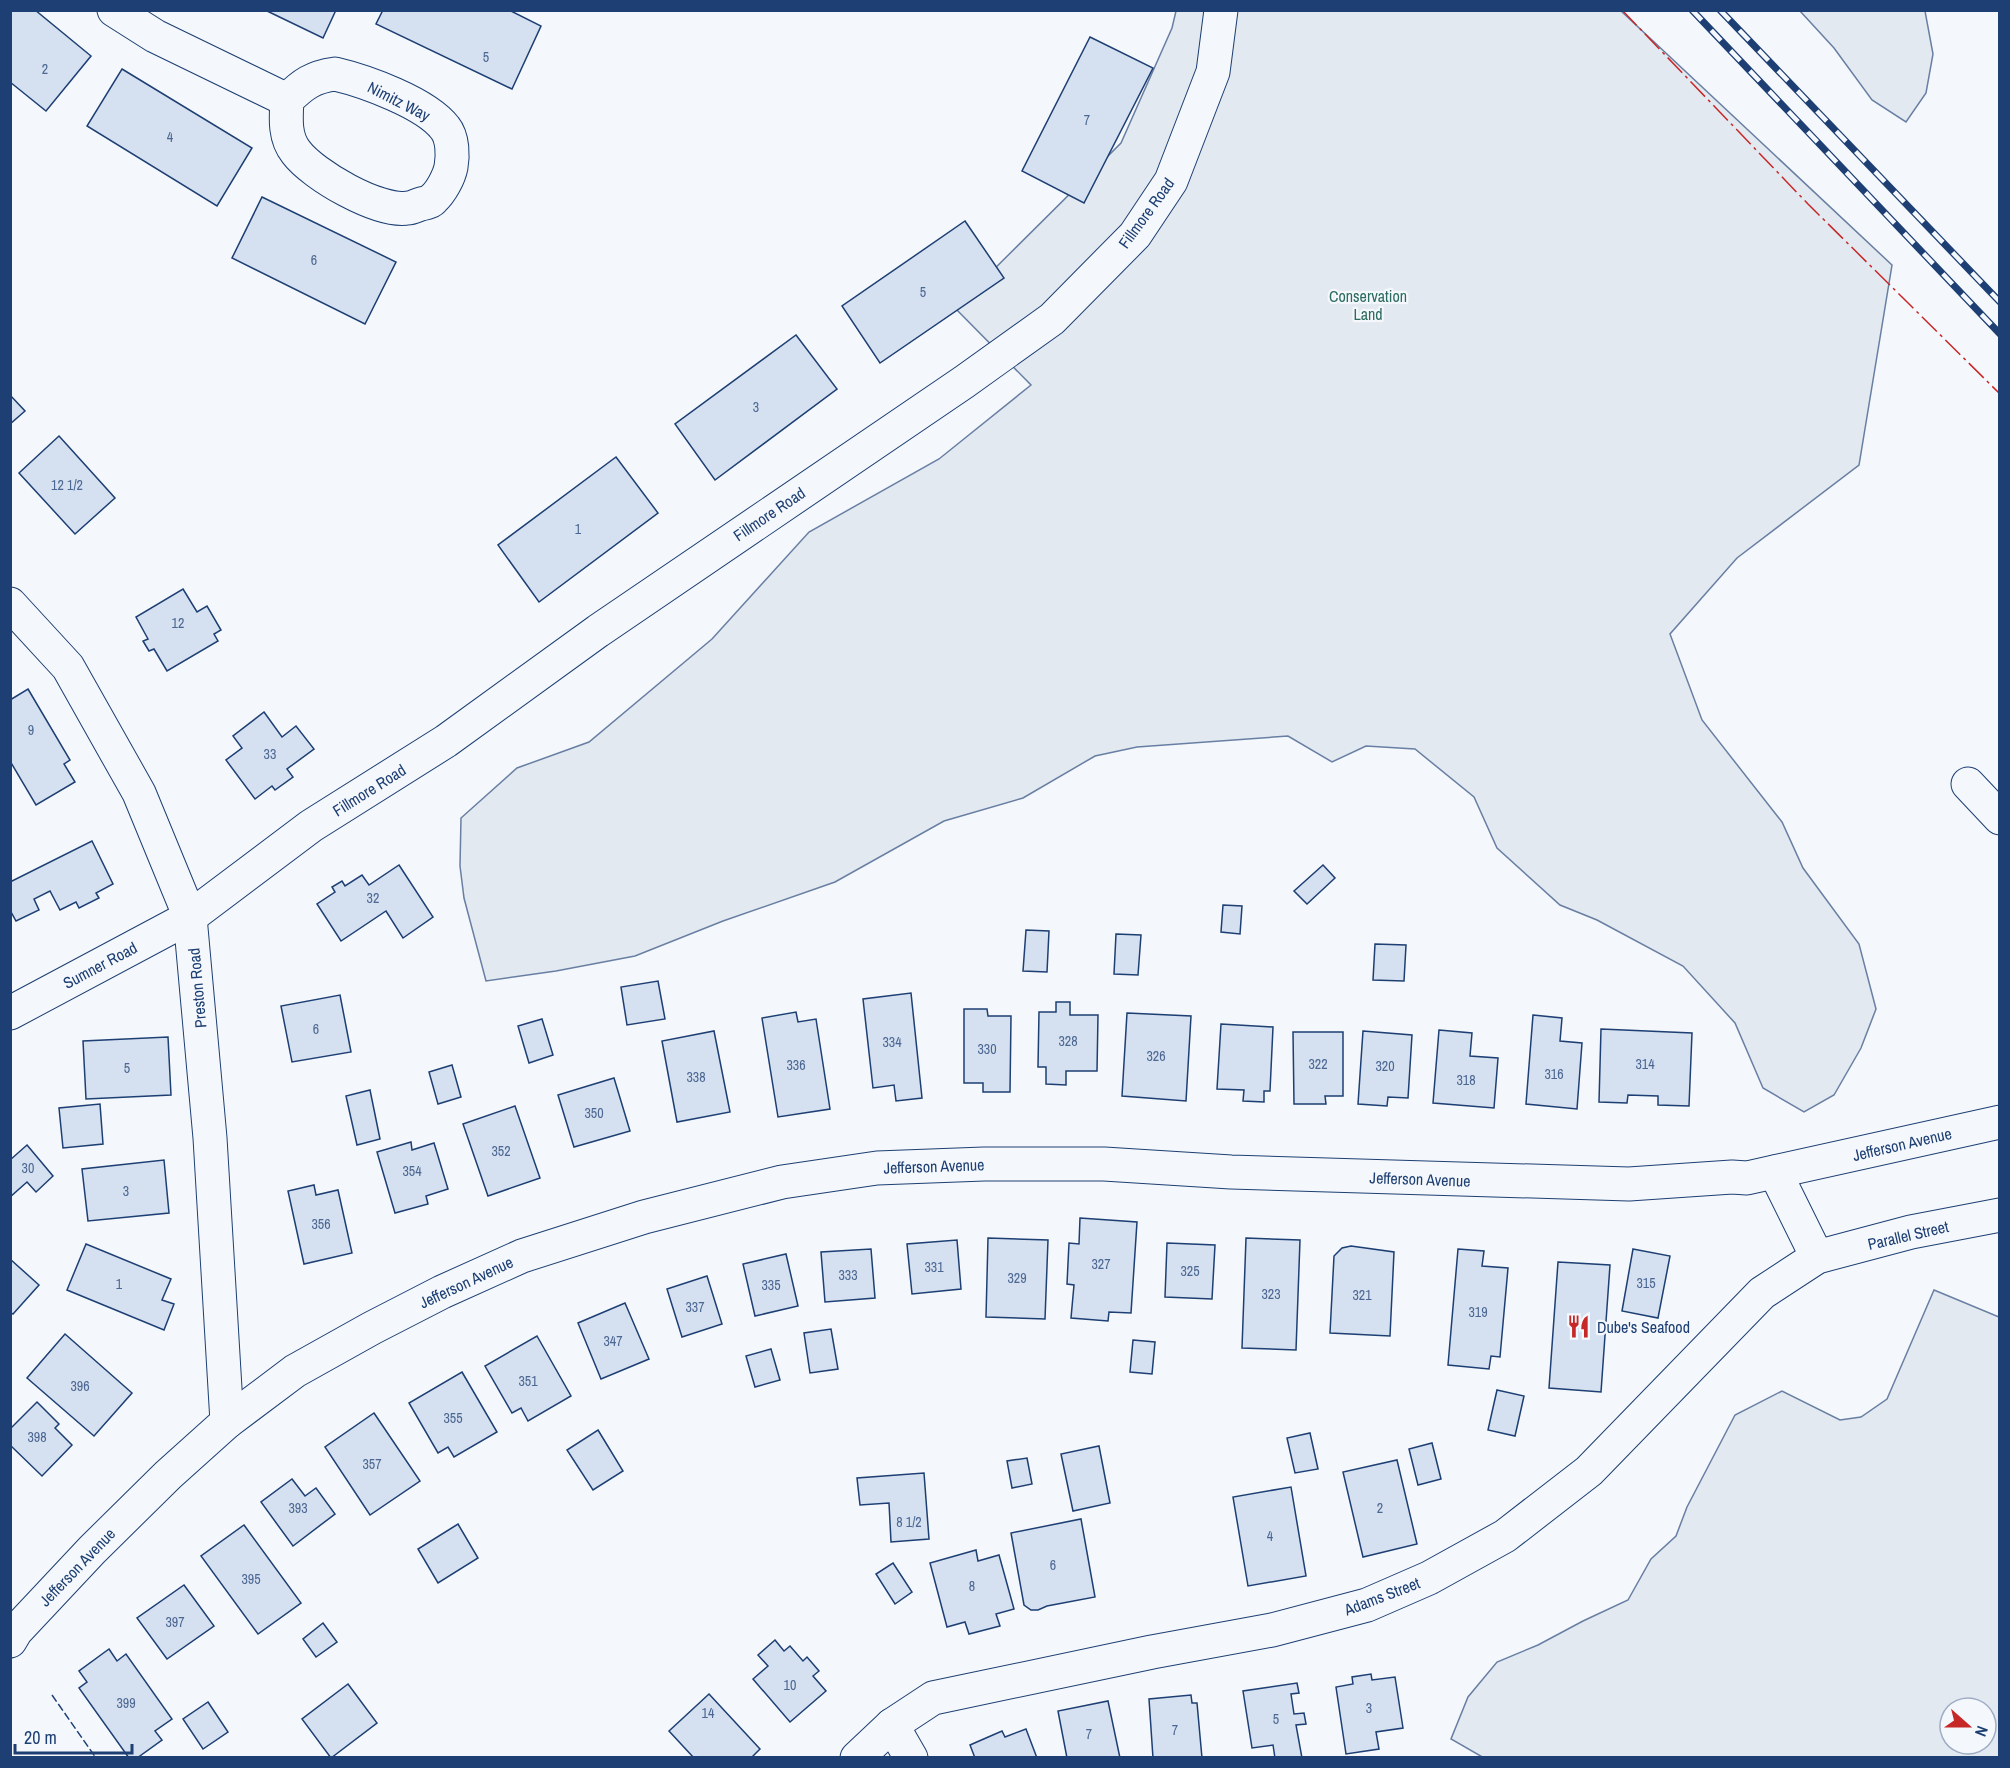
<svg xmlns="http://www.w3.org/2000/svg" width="2010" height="1768" viewBox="0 0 2010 1768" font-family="'Archivo Narrow',sans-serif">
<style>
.green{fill:#e3e9f0;stroke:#687fa3;stroke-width:1.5;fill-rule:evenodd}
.building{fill:#d5e0f0;stroke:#1d3f73;stroke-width:1.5}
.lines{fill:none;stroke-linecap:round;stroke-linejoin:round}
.minor-casing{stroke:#1d3f73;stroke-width:35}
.secondary-casing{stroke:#1d3f73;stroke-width:35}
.minor{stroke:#f4f7fb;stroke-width:33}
.secondary{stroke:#f4f7fb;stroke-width:33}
.rail-casing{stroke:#1d3f73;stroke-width:7}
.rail{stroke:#f4f7fb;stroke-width:4.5;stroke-dasharray:14;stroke-linecap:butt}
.fence{stroke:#1d3f73;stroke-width:1.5;stroke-dasharray:8 3;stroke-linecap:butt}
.power{stroke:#c62828;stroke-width:1.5;stroke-dasharray:21 4.5 3 4.5;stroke-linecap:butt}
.labels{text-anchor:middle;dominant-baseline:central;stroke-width:4.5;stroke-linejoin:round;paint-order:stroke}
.number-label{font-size:14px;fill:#4b6792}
.street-label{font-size:16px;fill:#1d3f73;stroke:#f4f7fb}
.park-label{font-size:16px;fill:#2c6c60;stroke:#f4f7fb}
.poi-label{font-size:16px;fill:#1d3f73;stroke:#f4f7fb;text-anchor:start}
</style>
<rect width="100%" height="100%" fill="#f4f7fb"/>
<g class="green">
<path d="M1176,11H1621L1892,265L1859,465L1737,558L1670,634L1702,720L1782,822L1803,868L1859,944L1876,1009L1861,1048L1834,1095L1804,1112L1763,1088L1735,1023L1683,966L1597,920L1560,905L1497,848L1474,797L1415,749L1366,746L1332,762L1288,736L1137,747L1095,756L1023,798L944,821L835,882L723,921L635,956L556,971L486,981L464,898L460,866L461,818L517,768L589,742L712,639L809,532L939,459L1031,385L955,308L1121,143L1172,28Z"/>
<path d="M1800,11H1925L1933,54L1926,93L1906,122L1872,100L1834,48Z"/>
<path d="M1934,1290L1999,1317V1757L1484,1758L1451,1739L1468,1697L1497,1662L1538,1645L1583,1621L1628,1600L1651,1559L1676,1536L1687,1507L1735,1415L1782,1391L1840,1420L1861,1417L1887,1399ZM1950,1708H1986V1744H1950Z"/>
</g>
<g class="building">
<path d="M10,10H35L91,56L46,111L10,82Z"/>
<path d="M265,10H336L323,38Z"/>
<path d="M383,10H509L541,26L512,89L376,24Z"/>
<path d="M1090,37L1153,68L1084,203L1022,171Z"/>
<path d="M122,69L252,148L217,206L87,126Z"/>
<path d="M262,197L396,262L365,324L232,258Z"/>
<path d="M965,221L1004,278L880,363L842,306Z"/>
<path d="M796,335L837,389L715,480L675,424Z"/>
<path d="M10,395L25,411L10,424Z"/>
<path d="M59,436L115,498L75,534L19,473Z"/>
<path d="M616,457L658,513L539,602L498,545Z"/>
<path d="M183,589L197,612L207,606L221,630L214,634L218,641L167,671L154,649L149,651L143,641L148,639L136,617Z"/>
<path d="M28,689L70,760L64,764L75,782L36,805L10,761V700Z"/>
<path d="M264,712L282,737L296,726L314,749L287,769L293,777L275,790L272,786L255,799L226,760L242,748L233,736Z"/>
<path d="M92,841L113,884L96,893L99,898L79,908L76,902L60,910L50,891L34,899L39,910L16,921L10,910V882Z"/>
<path d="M399,865L433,917L403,938L386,911L341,941L317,904L335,892L332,887L342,881L345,886L362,875L369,885Z"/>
<path d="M1323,865L1335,878L1307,904L1294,891Z"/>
<path d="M1223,905L1242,906L1240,934L1221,932Z"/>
<path d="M1026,930L1049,931L1047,972L1023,971Z"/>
<path d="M1116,934L1141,935L1138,975L1114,974Z"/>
<path d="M1375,944L1406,945L1404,981L1373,980Z"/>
<path d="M658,981L665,1019L627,1025L621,987Z"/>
<path d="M911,993L922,1098L896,1101L894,1085L873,1088L863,999Z"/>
<path d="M340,995L351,1052L292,1062L281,1006Z"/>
<path d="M1056,1002H1070V1015H1098L1097,1071H1066V1085L1046,1084V1067H1038L1039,1012H1056Z"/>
<path d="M964,1009H987L988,1016H1011L1010,1092H983V1083H964Z"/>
<path d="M796,1012L798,1022L816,1019L830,1109L778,1117L762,1018Z"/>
<path d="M1127,1013L1191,1016L1186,1101L1122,1096Z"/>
<path d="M1533,1015L1562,1018L1560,1041L1582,1043L1577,1109L1526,1104Z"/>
<path d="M542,1019L553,1055L529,1063L518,1026Z"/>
<path d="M1221,1024L1273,1027L1270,1091H1264V1102L1243,1101L1244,1090L1217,1089Z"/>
<path d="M1601,1029L1692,1033L1689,1106L1658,1105V1096L1628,1095L1627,1103L1599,1102Z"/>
<path d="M1439,1030L1472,1033L1470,1056L1498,1058L1494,1108L1433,1103Z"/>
<path d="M714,1031L730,1112L677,1122L662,1041Z"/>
<path d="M1363,1031L1412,1035L1408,1098L1388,1097L1387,1106L1358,1104Z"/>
<path d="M1293,1032H1343V1096H1325L1326,1104H1294Z"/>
<path d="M168,1037L171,1095L86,1099L83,1041Z"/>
<path d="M452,1065L461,1097L438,1104L429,1072Z"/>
<path d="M614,1078L630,1131L574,1147L558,1095Z"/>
<path d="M370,1090L380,1139L357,1145L346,1096Z"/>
<path d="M100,1104L103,1144L63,1148L59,1108Z"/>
<path d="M515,1106L540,1178L488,1196L463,1124Z"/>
<path d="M411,1142L412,1150L434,1143L448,1189L426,1196L428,1204L395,1213L377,1152Z"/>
<path d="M27,1145L53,1176L36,1192L27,1182L10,1197V1160Z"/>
<path d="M164,1160L169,1213L88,1221L82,1169Z"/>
<path d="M314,1185L316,1195L338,1190L352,1253L304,1264L288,1191Z"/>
<path d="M1080,1218L1137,1222L1131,1313L1109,1312L1108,1321L1071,1318L1074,1285L1067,1284L1069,1243L1079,1244Z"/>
<path d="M988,1238L1048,1240L1045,1319L986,1317Z"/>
<path d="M1246,1238L1300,1240L1296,1350L1242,1348Z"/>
<path d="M957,1240L961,1289L912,1294L907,1244Z"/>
<path d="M1167,1243L1215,1245L1212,1299L1165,1297Z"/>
<path d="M86,1244L171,1279L162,1300L174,1304L164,1330L67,1290Z"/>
<path d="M1351,1246L1394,1252L1390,1336L1330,1333L1334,1256L1342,1248Z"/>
<path d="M871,1249L875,1298L825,1302L821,1252Z"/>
<path d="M1458,1249L1484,1251L1482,1266L1508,1268L1500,1357L1491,1356L1489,1369L1448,1365Z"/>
<path d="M1633,1249L1670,1256L1658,1318L1622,1311Z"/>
<path d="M786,1254L798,1306L755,1316L743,1264Z"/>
<path d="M10,1259L39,1285L13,1314L10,1312Z"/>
<path d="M1558,1262L1610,1265L1601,1392L1549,1388Z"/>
<path d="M707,1276L722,1324L682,1337L667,1289Z"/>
<path d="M625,1303L649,1359L601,1379L578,1323Z"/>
<path d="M831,1329L838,1369L810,1373L804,1333Z"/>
<path d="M65,1334L132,1393L94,1436L27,1378Z"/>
<path d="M537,1336L571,1396L528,1421L521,1408L512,1413L485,1366Z"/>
<path d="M1133,1340L1155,1342L1152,1374L1130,1372Z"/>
<path d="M771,1349L780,1380L755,1387L746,1356Z"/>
<path d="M462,1372L497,1432L454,1457L448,1447L438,1453L409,1403Z"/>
<path d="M1497,1390L1524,1396L1515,1436L1488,1430Z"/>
<path d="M37,1402L59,1424L55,1428L72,1445L42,1476L10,1445V1429Z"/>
<path d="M374,1413L420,1481L370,1515L325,1447Z"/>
<path d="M598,1430L623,1471L593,1490L567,1450Z"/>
<path d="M1310,1433L1318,1469L1295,1473L1287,1438Z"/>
<path d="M1432,1443L1441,1479L1418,1485L1409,1449Z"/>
<path d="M1099,1446L1110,1503L1073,1511L1061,1454Z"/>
<path d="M1027,1458L1032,1484L1012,1488L1007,1461Z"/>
<path d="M1397,1460L1417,1544L1363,1557L1343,1472Z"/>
<path d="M924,1473L929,1539L891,1542L889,1503L860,1505L857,1478Z"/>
<path d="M292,1479L305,1496L316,1488L335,1514L293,1546L261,1502Z"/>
<path d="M1291,1487L1306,1576L1248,1586L1233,1497Z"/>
<path d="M1081,1519L1095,1597L1047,1606L1038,1610H1031L1024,1605L1011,1533Z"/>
<path d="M458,1524L478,1558L438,1583L418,1549Z"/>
<path d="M244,1525L301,1603L258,1634L201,1556Z"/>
<path d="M976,1550L978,1561L999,1555L1014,1609L996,1614L1000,1626L969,1634L965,1622L947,1627L930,1563Z"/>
<path d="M893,1563L912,1592L895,1604L876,1574Z"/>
<path d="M184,1585L214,1626L167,1659L137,1618Z"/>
<path d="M323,1623L337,1642L316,1657L303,1639Z"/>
<path d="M775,1640L784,1651L790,1646L803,1661L807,1657L819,1671L813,1676L826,1691L790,1722L753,1679L768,1666L758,1655Z"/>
<path d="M109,1649L117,1661L126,1654L172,1719L155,1731L162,1740L137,1758H129L79,1688L87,1682L79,1671Z"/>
<path d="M1371,1674L1372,1680L1395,1677L1403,1728L1376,1732L1379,1749L1346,1754L1336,1687L1353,1684L1352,1677Z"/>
<path d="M1297,1683L1299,1693L1291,1694L1294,1714L1304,1713L1306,1724L1296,1725L1302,1758H1275L1273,1745L1252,1748L1243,1691Z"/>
<path d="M348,1684L377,1723L331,1758L302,1719Z"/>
<path d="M709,1694L760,1749L751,1758H694L669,1731Z"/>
<path d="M1191,1695L1192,1703H1197L1202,1758H1153L1149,1699Z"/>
<path d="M1108,1701L1120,1758H1067L1058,1711Z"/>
<path d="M208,1702L228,1732L203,1749L183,1719Z"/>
<path d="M1026,1729L1037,1758H975L970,1745L1002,1731L1005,1737Z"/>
</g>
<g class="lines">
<defs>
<g id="minor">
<path d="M114,10L155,36L287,100"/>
<path d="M335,74C365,81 426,103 445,128C453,138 453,156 451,167C449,177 441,192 433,199C431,202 425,203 421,204C417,205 412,208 408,208C379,213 313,175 296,152C284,137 286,117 287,100C303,84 313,77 335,74Z"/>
<path d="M10,604L68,667L139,793L190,917L210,1138L227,1422"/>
<path d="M1968,784L2000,818"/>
<path d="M10,1013L190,917L311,826L446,741L598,631L964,382L1052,319L1135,235L1171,181L1213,72L1221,10"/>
<path d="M1775,1172L1817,1257"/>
<path d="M892,1725L911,1758"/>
<path d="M857,1758L892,1725L933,1698L1152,1652L1272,1630L1367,1605L1429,1578L1505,1536L1589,1471L1762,1293L1817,1257L1911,1232L2000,1215"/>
</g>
<path id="secondary" d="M10,1641L16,1631L92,1550L168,1475L227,1422L295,1371L372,1328L442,1292L522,1256L644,1217L782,1182L877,1168L984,1164H1104L1231,1172L1629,1184L1732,1177L1747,1178L2000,1122"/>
</defs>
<use href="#minor" class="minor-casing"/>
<use href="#secondary" class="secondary-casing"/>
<use href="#minor" class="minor"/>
<use href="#secondary" class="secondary"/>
<defs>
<g id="rail">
<path d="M1692,10L2000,334"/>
<path d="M1720,10L2000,302"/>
</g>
</defs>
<use href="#rail" class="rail-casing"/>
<use href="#rail" class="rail"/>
<path class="fence" d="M52,1695L96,1758"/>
<path class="power" d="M1622,10L1808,204L2000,394"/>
</g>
<defs>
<symbol id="restaurant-bare" viewBox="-9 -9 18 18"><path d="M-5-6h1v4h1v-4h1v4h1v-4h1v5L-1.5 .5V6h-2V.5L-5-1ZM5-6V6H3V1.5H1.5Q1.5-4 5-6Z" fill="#c62828" stroke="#f4f7fb" stroke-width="2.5" paint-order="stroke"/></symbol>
</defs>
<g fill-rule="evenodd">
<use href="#restaurant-bare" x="1562" y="1310" width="33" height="33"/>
</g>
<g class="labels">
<g class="number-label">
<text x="486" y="57">5</text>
<text x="45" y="69">2</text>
<text x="1087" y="120">7</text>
<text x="170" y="137">4</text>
<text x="314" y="260">6</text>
<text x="923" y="292">5</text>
<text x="756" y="407">3</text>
<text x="67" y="485">12 1/2</text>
<text x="578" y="529">1</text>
<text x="178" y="623">12</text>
<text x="31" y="730">9</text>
<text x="270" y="754">33</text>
<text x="373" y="898">32</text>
<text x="316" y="1029">6</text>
<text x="1068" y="1041">328</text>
<text x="892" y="1042">334</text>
<text x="987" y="1049">330</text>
<text x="1156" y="1056">326</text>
<text x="1318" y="1064">322</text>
<text x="1645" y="1064">314</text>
<text x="796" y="1065">336</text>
<text x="1385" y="1066">320</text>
<text x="127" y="1068">5</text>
<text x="1554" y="1074">316</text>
<text x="696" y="1077">338</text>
<text x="1466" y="1080">318</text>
<text x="594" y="1113">350</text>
<text x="501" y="1151">352</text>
<text x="28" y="1168">30</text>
<text x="412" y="1171">354</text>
<text x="126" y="1191">3</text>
<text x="321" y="1224">356</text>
<text x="1101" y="1264">327</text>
<text x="934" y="1267">331</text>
<text x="1190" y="1271">325</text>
<text x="848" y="1275">333</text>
<text x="1017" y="1278">329</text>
<text x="1646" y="1283">315</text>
<text x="119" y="1284">1</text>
<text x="771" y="1285">335</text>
<text x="1271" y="1294">323</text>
<text x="1362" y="1295">321</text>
<text x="695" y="1307">337</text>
<text x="1478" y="1312">319</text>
<text x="613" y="1341">347</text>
<text x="528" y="1381">351</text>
<text x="80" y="1386">396</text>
<text x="453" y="1418">355</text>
<text x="37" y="1437">398</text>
<text x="372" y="1464">357</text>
<text x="298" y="1508">393</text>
<text x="1380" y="1508">2</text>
<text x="909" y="1522">8 1/2</text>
<text x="1270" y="1536">4</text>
<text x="1053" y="1565">6</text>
<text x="251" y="1579">395</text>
<text x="972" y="1586">8</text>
<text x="175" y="1622">397</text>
<text x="790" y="1685">10</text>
<text x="126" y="1703">399</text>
<text x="1369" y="1708">3</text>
<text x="708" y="1713">14</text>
<text x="1276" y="1719">5</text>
<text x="1175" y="1730">7</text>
<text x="1089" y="1734">7</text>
</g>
<g class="street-label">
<text transform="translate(399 101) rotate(27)">Nimitz Way</text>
<text transform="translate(1146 213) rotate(-54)">Fillmore Road</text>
<text transform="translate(769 514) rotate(-34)">Fillmore Road</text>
<text transform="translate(369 790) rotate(-32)">Fillmore Road</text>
<text transform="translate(100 965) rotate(-28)">Sumner Road</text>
<text transform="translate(197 988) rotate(-95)">Preston Road</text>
<text transform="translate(1902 1144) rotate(-13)">Jefferson Avenue</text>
<text transform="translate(934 1166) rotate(-2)">Jefferson Avenue</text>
<text transform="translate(1420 1179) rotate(2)">Jefferson Avenue</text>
<text transform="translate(1908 1235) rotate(-13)">Parallel Street</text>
<text transform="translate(466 1282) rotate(-25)">Jefferson Avenue</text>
<text transform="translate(77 1567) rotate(-46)">Jefferson Avenue</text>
<text transform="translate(1382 1596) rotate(-21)">Adams Street</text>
</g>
<g class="park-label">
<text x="1368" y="296">Conservation<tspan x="1368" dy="18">Land</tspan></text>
</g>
<g class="poi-label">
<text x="1597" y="1327">Dube's Seafood</text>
</g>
</g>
<rect width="2010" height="1768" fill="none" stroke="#1d3f73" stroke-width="24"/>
<g transform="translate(1968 1726) rotate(111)"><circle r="28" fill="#f4f7fb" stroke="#9eadc5" stroke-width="1.5"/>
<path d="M0-4.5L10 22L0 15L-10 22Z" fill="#c62828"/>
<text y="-9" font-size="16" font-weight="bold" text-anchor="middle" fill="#1d3f73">N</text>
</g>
<path d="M15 1744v9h117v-9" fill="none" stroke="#1d3f73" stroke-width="3"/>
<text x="24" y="1744" font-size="18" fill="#1d3f73" stroke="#f4f7fb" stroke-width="4.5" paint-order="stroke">20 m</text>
</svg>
